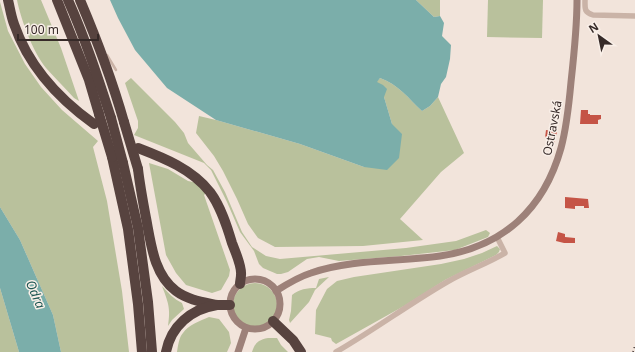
<svg xmlns="http://www.w3.org/2000/svg" width="635" height="352" viewBox="0 0 635 352" font-family="'Noto Sans',sans-serif">
<style>
.green{fill:#b9c19c}
.water{fill:#7baeaa}
.building{fill:#c55446}
.lines{fill:none;stroke-linecap:round;stroke-linejoin:round}
.lane{stroke:#cab3a7;stroke-width:2.5}
.street{stroke:#cab3a7;stroke-width:5.5}
.secondary{stroke:#9d8179;stroke-width:7}
.highway{stroke:#57433f;stroke-width:10}
.rail{stroke:#362a28;stroke-width:1.5;stroke-dasharray:1 3;stroke-linecap:butt}
.highway-bridge{stroke:#57433f;stroke-width:10}
.labels{text-anchor:middle;dominant-baseline:central;stroke-width:3;stroke-linejoin:round;paint-order:stroke}
.street-label{font-size:12px;fill:#362a28;stroke:#f9efe8}
.water-label{font-size:13px;font-style:italic;fill:#1e5753;stroke:#f9efe8}
</style>
<rect width="100%" height="100%" fill="#f2e4db"/>
<g class="green">
<path d="M17,0H41L61,48L79,101L74,98C65,88 55,78 46,68C33,52 21,20 17,0Z"/>
<path d="M416,0H440V16L434,17Z"/>
<path d="M488,0H543L542,38L487,37Z"/>
<path d="M0,2L8,31L25,64L41,87L62,110L98,141L93,147L107,201L122,291L129,352H61L53,315L20,240L0,207Z"/>
<path d="M131,78L175,122L184,133L188,143L207,165L213,170L225,192L242,232L252,247L266,256L280,259L406,248L456,241L486,230L490,233L488,237L455,250L401,256L339,261L319,257L307,259L288,272L281,274H277L263,268L259,264L254,251L240,232L227,202L211,170L204,163L134,135L138,128V121L125,83Z"/>
<path d="M380,78C398,84 409,99 422,111L430,106L438,97L464,153L441,172L400,219L423,240L363,246L275,247L258,238L248,224L237,199L223,171L214,156L196,133L199,116L216,120L300,144L364,167L392,124L384,97L376,82Z"/>
<path d="M149,163L168,169L188,181L198,183L207,192L204,195L230,270L229,276L221,290L212,293L186,285L176,273L166,255Z"/>
<path d="M497,246L500,249L499,252L496,255L445,280L404,306L336,344L332,341L331,338L315,334L316,310L327,289L337,281L354,277L441,264L464,259L482,253Z"/>
<path d="M329,277L315,290L309,302L290,323L289,320L291,311L292,295C299,289 307,288 316,288L319,279Z"/>
<circle cx="255" cy="305" r="22"/>
<path d="M162,286C168,293 174,299 182,303L184,309L172,320L168,326C171,308 168,302 162,286Z"/>
<path d="M0,288L19,352H0Z"/>
<path d="M209,317L219,319L229,332L231,343L227,352H177C178,346 179,337 183,333C188,325 200,321 209,317Z"/>
<path d="M268,338H277L281,345L288,352H252C255,343 258,340 268,338Z"/>
</g>
<g class="water">
<path d="M110,0H416L434,17L440,16L444,23L442,36L451,45L450,59L446,77L441,84L438,97L430,106L422,111C409,99 398,84 380,78L377,82L383,85L387,89L384,97L392,124L402,134L399,158L387,170L364,167L300,144L216,120L167,88L135,50L118,18Z"/>
<path d="M0,207L20,240L53,315L61,352H19L0,288Z"/>
</g>
<g class="building">
<path d="M581,110H588V114H590V115H601V119L598,120V124H580Z"/>
<path d="M546,130L557,132L554,144L547,142L548,138H545Z"/>
<path d="M565,197L588,199L589,208H584V206H575V209L565,208Z"/>
<path d="M558,232L565,234V237L575,238V243H564L556,241Z"/>
</g>
<g class="lines">
<path class="lane" d="M107,55L116,70"/>
<g class="street">
<path d="M585,0C585,9 584,12 593,15L635,16"/>
<path d="M336,352C374,330 409,304 447,282C466,271 486,264 505,253L497,237"/>
</g>
<g class="secondary">
<circle cx="255" cy="304" r="25"/>
<path d="M276,291C287,284 298,277 311,273C352,259 398,262 440,256C503,247 544,209 561,148C567,126 569,104 571,82C574,55 577,27 577,0"/>
<path d="M238,352L246,328"/>
</g>
<g class="highway">
<path d="M8,0C10,8 11,16 14,24C28,65 59,99 94,124"/>
<path d="M57,0L89,80L99,114"/>
<path d="M68,0C85,38 98,78 111,118"/>
<path d="M80,0C97,40 112,80 124,122"/>
<path d="M138,148C164,158 192,169 210,192C221,207 227,226 232,243C235,251 242,266 241,275C241,278 240,281 240,284"/>
<path d="M112,157L128,229L138,304L142,352"/>
<path d="M123,163L138,228L148,302L152,352"/>
<path d="M138,169C140,186 143,202 146,218C151,244 154,275 176,291C188,300 203,302 217,305"/>
<path d="M273,321L293,340L301,352"/>
<path d="M166,352C171,326 191,309 217,305C221,305 226,305 230,305"/>
</g>
<path class="rail" d="M633,352L635,345"/>
<g class="highway-bridge">
<path d="M99,114L112,157"/>
<path d="M111,118L123,163"/>
<path d="M124,122L138,169"/>
</g>
</g>
<g class="labels">
<g class="street-label">
<text transform="translate(552 128) rotate(-79)">Ostravská</text>
</g>
<g class="water-label">
<text transform="translate(36 294) rotate(66)">Odra</text>
</g>
</g>
<g transform="translate(599 36) rotate(327)" stroke="#f9efe8" stroke-width="3" paint-order="stroke">
<path d="M0-3L7 15L0 10L-7 15Z" fill="#362a28"/>
<text y="-6" font-size="11" font-weight="bold" text-anchor="middle" fill="#362a28">N</text>
</g>
<path d="M18 34v6h80v-6" fill="none" stroke="#362a28" stroke-width="2"/>
<text x="24" y="34" font-size="12" fill="#362a28" stroke="#f9efe8" stroke-width="3" paint-order="stroke">100 m</text>
</svg>
